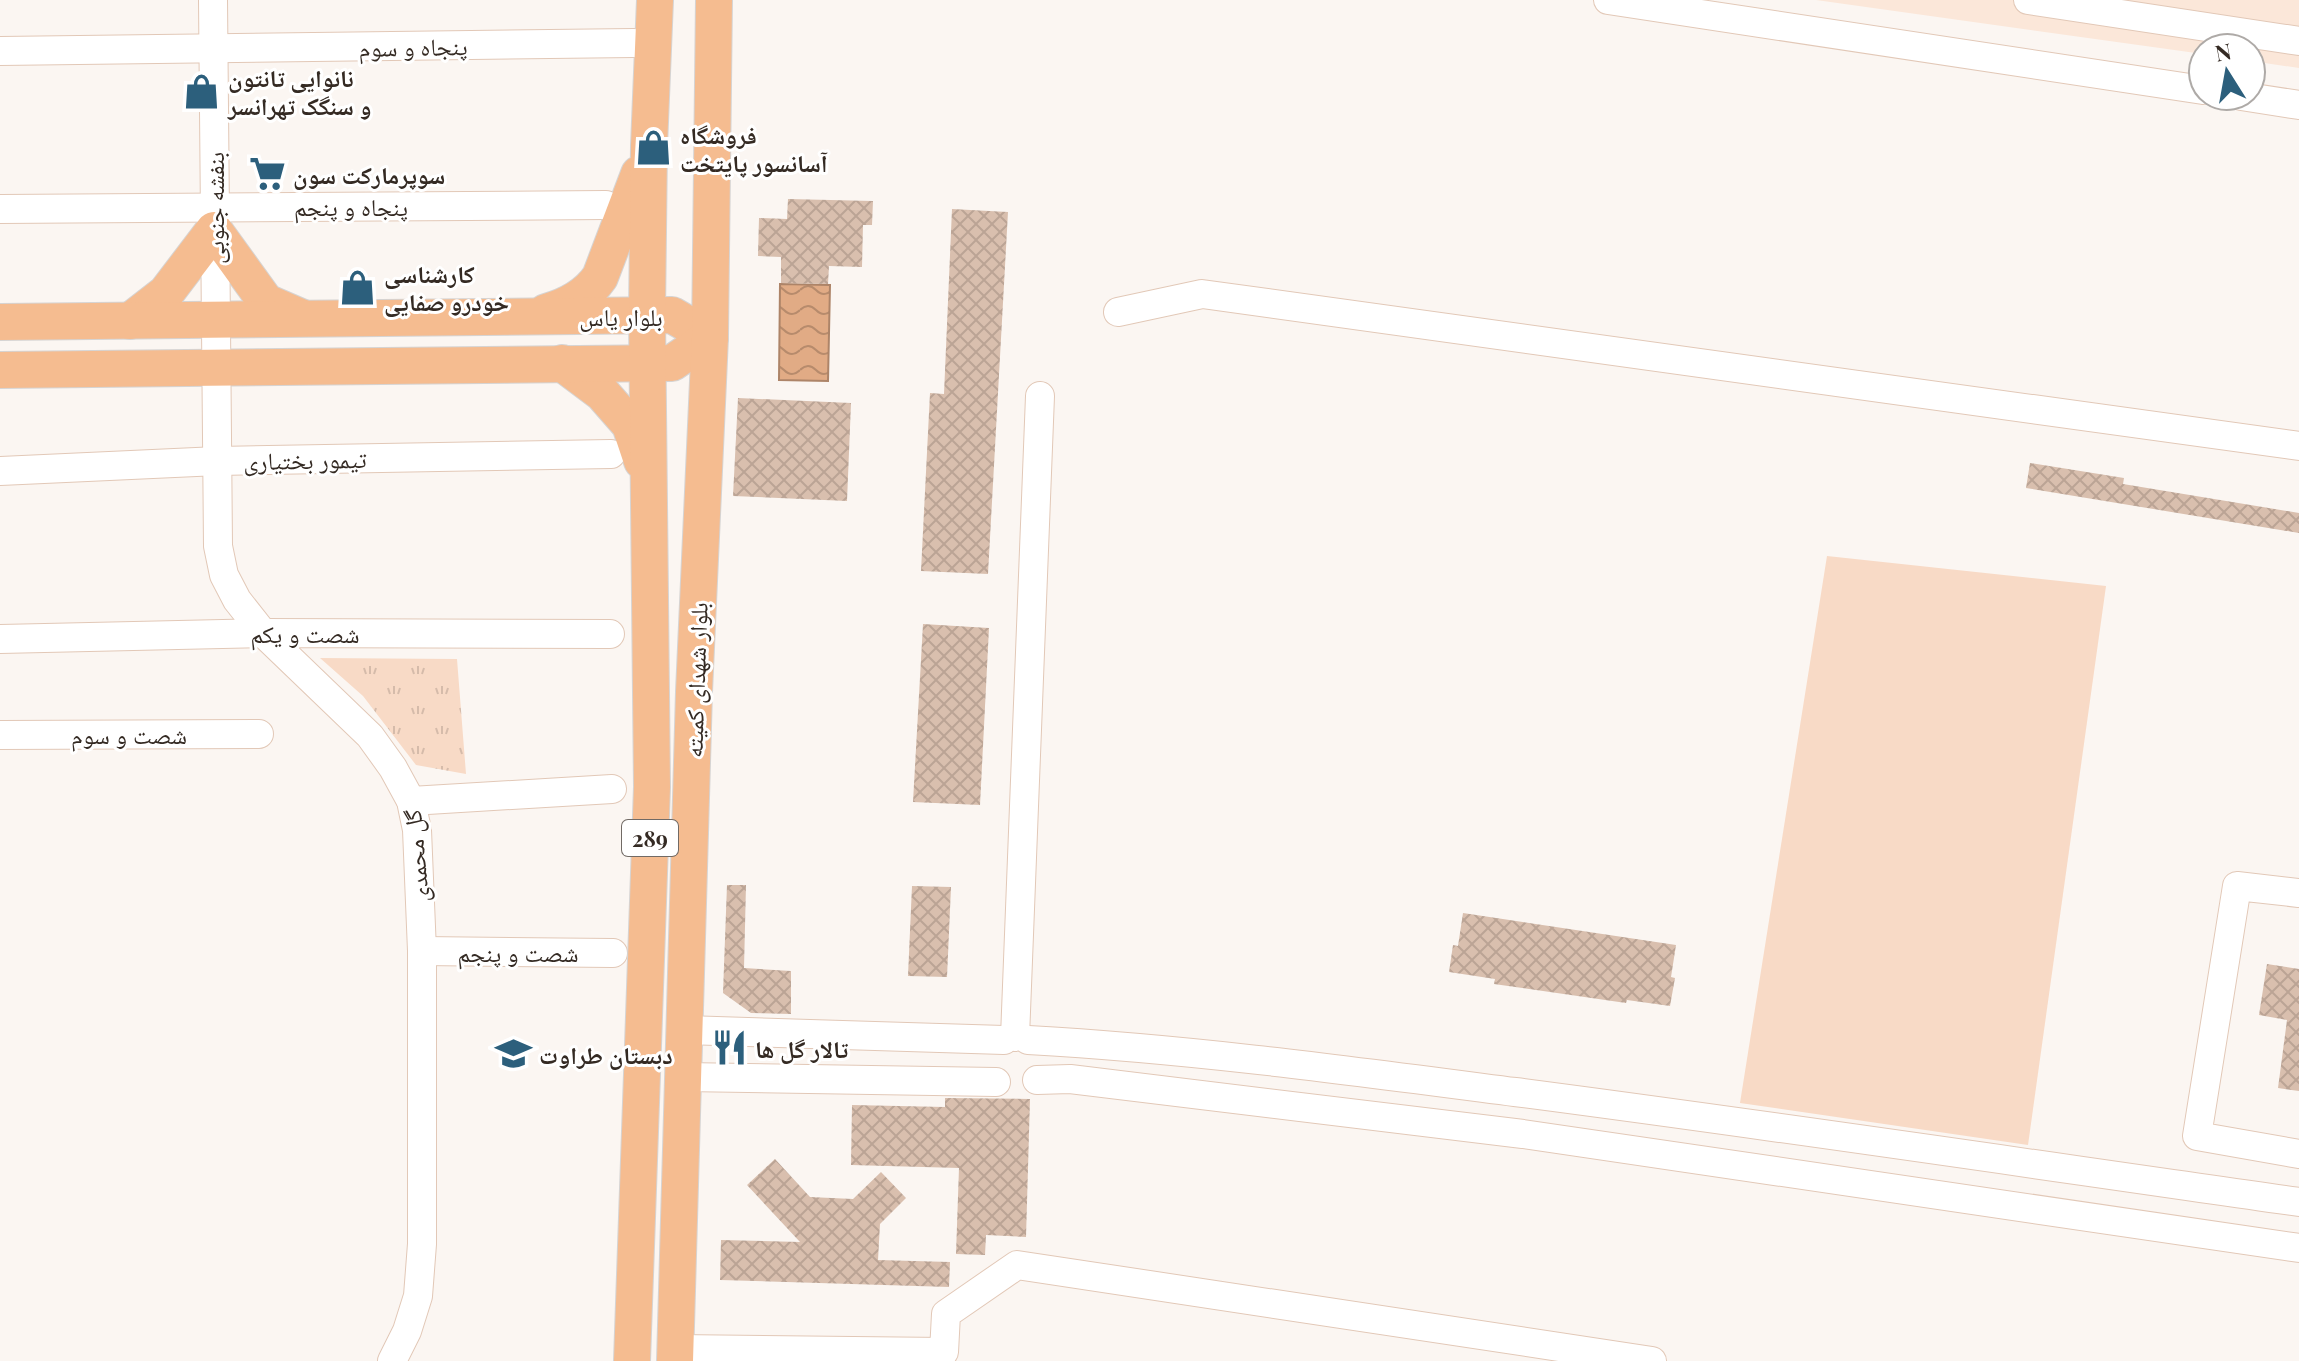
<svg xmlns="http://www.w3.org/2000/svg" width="2299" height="1361" viewBox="0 0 2299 1361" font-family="'Playfair Display','Noto Naskh Arabic',serif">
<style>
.built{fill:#fbe7d9}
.park{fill:url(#park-tufts)}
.garden{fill:#f8dac6}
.water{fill:url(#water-waves);stroke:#ad8468;stroke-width:2}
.building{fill:url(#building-cross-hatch)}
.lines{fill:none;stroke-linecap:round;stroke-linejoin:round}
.minor-casing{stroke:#e2c8b7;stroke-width:30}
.major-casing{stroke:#d6d4d3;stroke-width:38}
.minor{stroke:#fff;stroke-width:28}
.major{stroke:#f5bc90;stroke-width:36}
.labels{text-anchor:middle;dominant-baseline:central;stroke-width:6;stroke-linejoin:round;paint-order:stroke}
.shield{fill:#fff;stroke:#716a65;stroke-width:2}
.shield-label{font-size:22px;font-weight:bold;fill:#342a23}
.street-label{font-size:24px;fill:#342a23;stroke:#fff}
.poi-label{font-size:24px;font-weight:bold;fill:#342a23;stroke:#fff;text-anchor:start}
</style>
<defs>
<pattern id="park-tufts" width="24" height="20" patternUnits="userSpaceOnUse" patternTransform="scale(2)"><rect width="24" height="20" fill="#f8dac6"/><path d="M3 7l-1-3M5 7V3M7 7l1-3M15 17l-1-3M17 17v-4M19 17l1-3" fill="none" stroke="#d5bbaa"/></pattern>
<pattern id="water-waves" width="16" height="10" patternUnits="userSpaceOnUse" patternTransform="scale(2)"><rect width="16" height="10" fill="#e1ab85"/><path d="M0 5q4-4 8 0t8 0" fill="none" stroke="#b78b6c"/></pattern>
<pattern id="building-cross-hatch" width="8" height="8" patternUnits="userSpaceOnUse" patternTransform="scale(2)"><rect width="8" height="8" fill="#d9bfae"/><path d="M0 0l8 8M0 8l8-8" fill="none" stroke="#bba495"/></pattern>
</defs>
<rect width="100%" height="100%" fill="#fbf6f2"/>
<path class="built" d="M1816,0H2299V68L2251,61V48H2203V54Z"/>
<path class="park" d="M320,658L457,659L466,774L416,765L363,696Z"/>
<path class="garden" d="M1827,556L2106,586L2028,1145L1740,1103Z"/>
<path class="water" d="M780,284L830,285L828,381L779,380Z"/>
<g class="building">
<path d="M788,199L873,201L872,225H863L862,267L829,266L828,284L781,283V257L758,256L759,218L787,219Z"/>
<path d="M952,209L1008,212L988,574L921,571L930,393L944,394Z"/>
<path d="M738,398L851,403L847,501L733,496Z"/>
<path d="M2030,463L2124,478L2123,484L2299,513V533L2026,488Z"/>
<path d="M923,624L989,628L980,805L913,802Z"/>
<path d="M727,885H746L744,968L791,971V1014L751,1013L723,993Z"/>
<path d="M912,886L951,887L947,977L908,976Z"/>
<path d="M1463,913L1676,945L1671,977L1675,978L1670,1006L1627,1000L1626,1003L1494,984L1495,979L1449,972L1453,945L1458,946Z"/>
<path d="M2267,964L2299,969V1091L2278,1088L2287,1020L2259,1015Z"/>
<path d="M945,1098L1030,1099L1026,1237L986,1235L985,1255L956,1254L959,1168L851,1165L852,1105L945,1107Z"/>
<path d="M775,1159L810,1197L853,1199L881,1172L906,1198L880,1224L878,1260L950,1262L949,1287L720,1280L721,1240L800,1242L747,1185Z"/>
</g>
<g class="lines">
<defs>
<g id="minor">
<path d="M213,0L218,546L224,575L237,600L263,633L370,736L393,768L411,801L417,830L422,951V1244L418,1296L407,1331L392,1361"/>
<path d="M1608,0L2203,90"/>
<path d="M2028,0L2299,41"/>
<path d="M0,51L634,43"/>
<path d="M2241,96L2299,105"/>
<path d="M0,209L606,205"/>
<path d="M1118,312L1202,294L2299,446"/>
<path d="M0,471L218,461L611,454"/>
<path d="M0,639L263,633L610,634"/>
<path d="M0,735L259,734"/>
<path d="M411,801L612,789"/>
<path d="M2299,893L2237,886L2197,1136L2299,1154"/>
<path d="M422,951L613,953"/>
<path d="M685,1030L1004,1040"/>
<path d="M1015,1037L1040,396"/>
<path d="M1028,1040C1191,1049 1353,1071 1515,1092C1777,1126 2038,1165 2299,1202"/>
<path d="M684,1077L996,1082"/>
<path d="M1037,1080L1070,1079L1523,1134L2299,1248"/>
<path d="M676,1349L944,1352L946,1314L1017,1265L1652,1361"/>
</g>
<g id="major">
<path d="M546,312C568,306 587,296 600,277L639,174"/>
<path d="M130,321L166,293L214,230L266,302L303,318"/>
<path d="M0,322L672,315L710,337"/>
<path d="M562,363L602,393L630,425L642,461"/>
<path d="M0,370L672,363L710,337"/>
<path d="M632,1361L652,787L647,315L649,146L655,0"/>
<path d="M675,1361L694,692L710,337L714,0"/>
</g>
</defs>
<use href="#minor" class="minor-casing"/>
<use href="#major" class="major-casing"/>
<use href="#minor" class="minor"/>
<use href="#major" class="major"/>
</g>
<defs>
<symbol id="shop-bare" viewBox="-9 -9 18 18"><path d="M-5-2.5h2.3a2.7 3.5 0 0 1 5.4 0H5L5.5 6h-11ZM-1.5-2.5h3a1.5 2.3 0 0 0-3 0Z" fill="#2c5f7c" stroke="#fff" stroke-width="2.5" paint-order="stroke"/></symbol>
<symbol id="supermarket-bare" viewBox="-9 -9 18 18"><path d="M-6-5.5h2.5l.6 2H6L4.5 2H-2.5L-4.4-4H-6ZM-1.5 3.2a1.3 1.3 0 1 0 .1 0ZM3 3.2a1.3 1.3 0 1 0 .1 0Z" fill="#2c5f7c" stroke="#fff" stroke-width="2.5" paint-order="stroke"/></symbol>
<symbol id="restaurant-bare" viewBox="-9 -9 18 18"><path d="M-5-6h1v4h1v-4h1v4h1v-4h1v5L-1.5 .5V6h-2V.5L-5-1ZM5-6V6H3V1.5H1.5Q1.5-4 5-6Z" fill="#2c5f7c" stroke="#fff" stroke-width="2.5" paint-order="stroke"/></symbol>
<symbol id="school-bare" viewBox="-9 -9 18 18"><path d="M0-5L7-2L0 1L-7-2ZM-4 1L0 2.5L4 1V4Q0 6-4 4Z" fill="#2c5f7c" stroke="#fff" stroke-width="2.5" paint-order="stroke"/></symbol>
</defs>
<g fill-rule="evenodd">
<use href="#shop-bare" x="176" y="66" width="51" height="51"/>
<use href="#shop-bare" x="628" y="122" width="51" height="51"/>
<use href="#supermarket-bare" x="242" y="148" width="51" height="51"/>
<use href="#shop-bare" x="332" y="262" width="51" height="51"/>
<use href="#restaurant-bare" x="704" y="1022" width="51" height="51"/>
<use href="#school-bare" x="488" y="1028" width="51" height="51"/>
</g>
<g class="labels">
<rect class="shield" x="622" y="820" width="56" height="36" rx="6"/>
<g class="shield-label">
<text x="650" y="838">289</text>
</g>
<g class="street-label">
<text transform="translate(413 46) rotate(-1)">پنجاه و سوم</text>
<text x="351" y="206">پنجاه و پنجم</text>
<text transform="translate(214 208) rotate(-90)">بنفشه جنوبی</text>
<text x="621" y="316">بلوار یاس</text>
<text transform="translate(305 459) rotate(-1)">تیمور بختیاری</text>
<text x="305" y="633">شصت و یکم</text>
<text transform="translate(695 680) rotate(-88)">بلوار شهدای کمیته</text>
<text x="129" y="734">شصت و سوم</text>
<text transform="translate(415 856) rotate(-95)">گل محمدی</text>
<text x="518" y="952">شصت و پنجم</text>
</g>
<g class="poi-label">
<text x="228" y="77">نانوایی تانتون<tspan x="228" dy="28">و سنگک تهرانسر</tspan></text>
<text x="680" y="134">فروشگاه<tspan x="680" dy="28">آسانسور پایتخت</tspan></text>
<text x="293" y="174">سوپرمارکت سون</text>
<text x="384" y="273">کارشناسی<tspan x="384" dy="28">خودرو صفایی</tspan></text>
<text x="755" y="1048">تالار گل ها</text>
<text x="539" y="1054">دبستان طراوت</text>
</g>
</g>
<g transform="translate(2227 72) rotate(349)"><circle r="38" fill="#ffffff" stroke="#aeaaa7" stroke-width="2"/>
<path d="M0-6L14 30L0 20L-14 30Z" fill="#2c5f7c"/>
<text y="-12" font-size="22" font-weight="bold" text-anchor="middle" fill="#342a23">N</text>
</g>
</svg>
